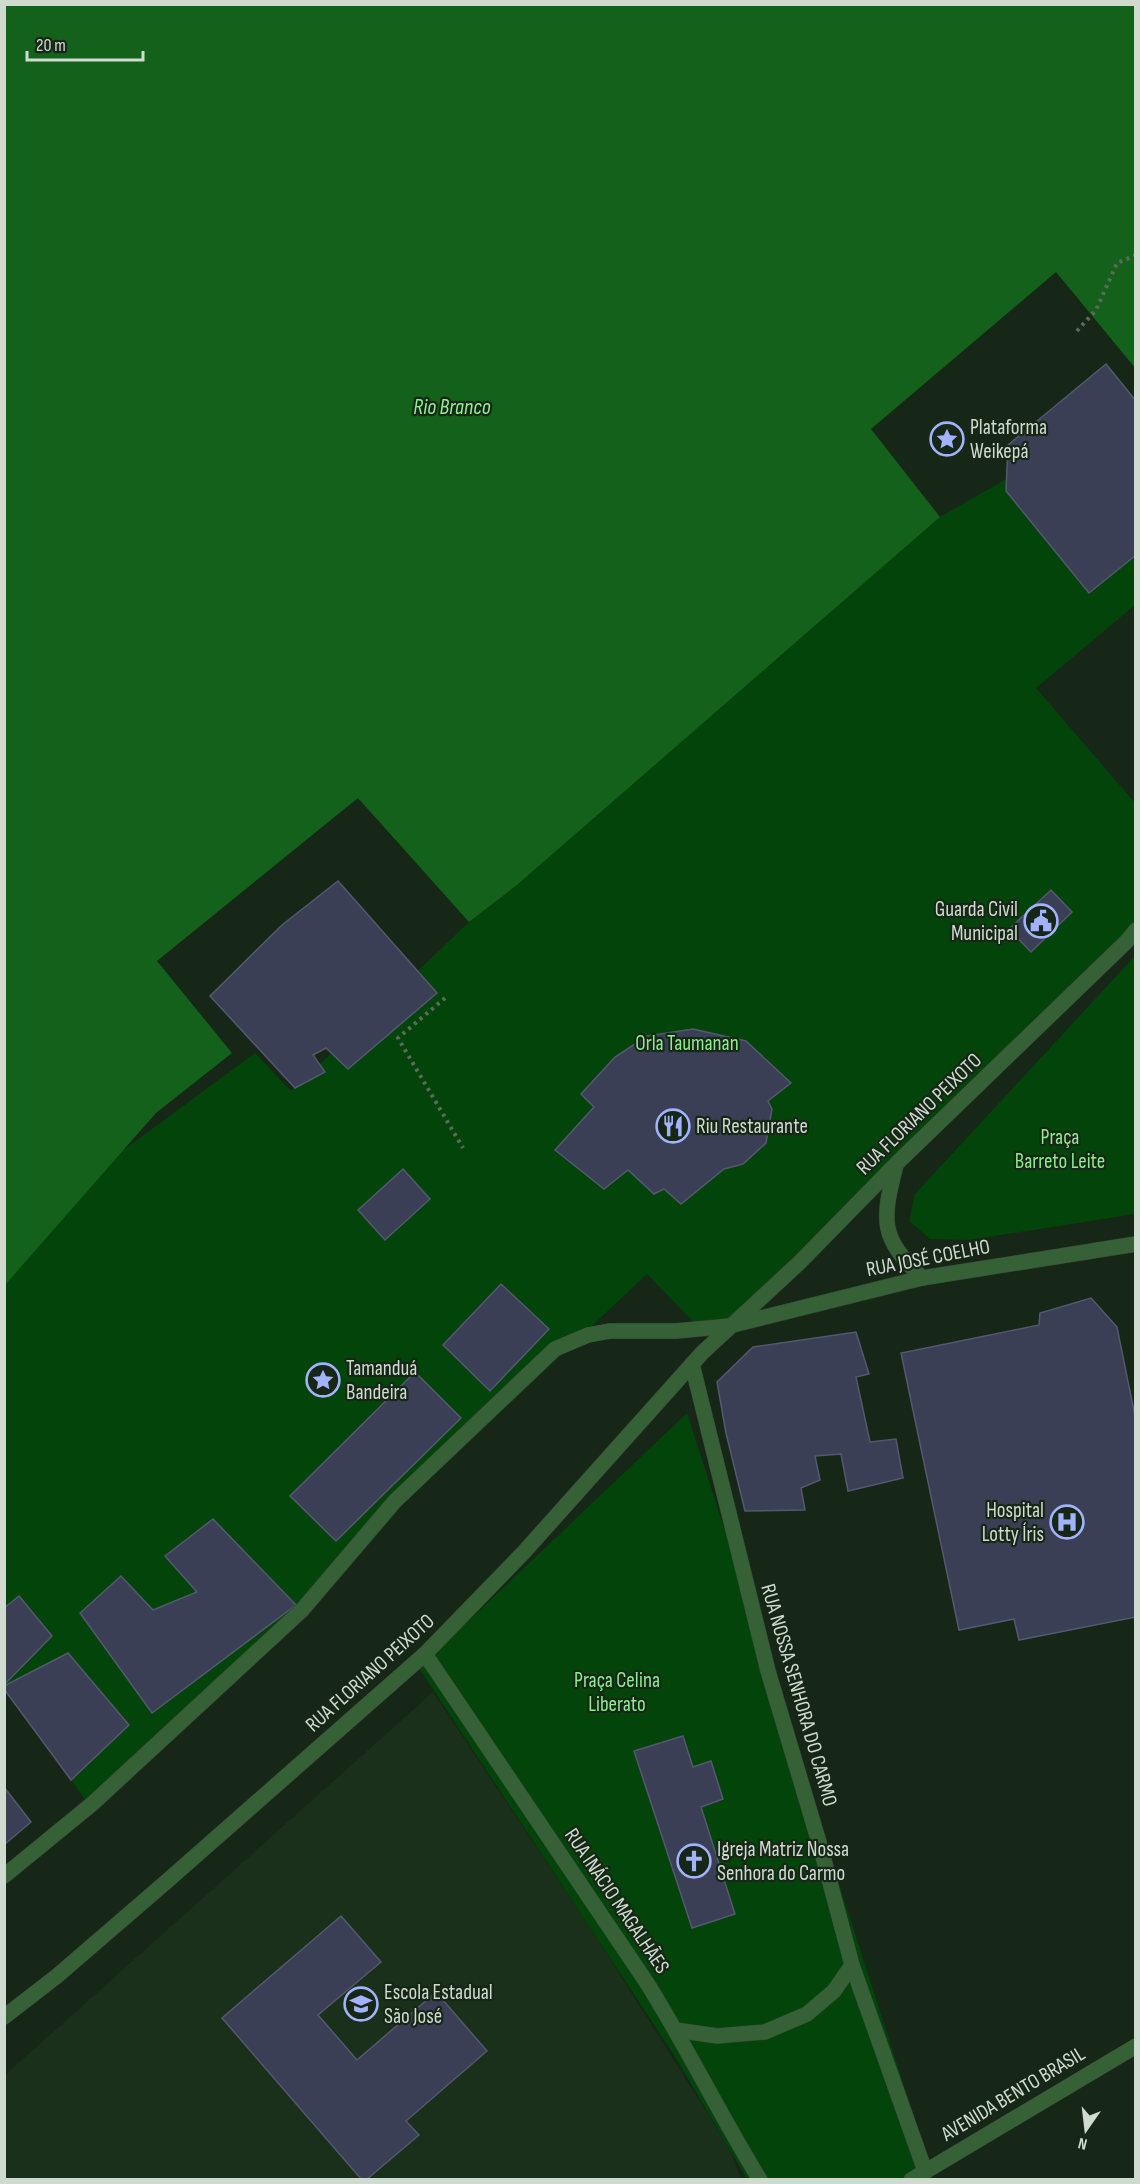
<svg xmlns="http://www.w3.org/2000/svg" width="1140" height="2184" viewBox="0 0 1140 2184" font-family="'Sofia Sans Condensed',sans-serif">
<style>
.built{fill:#1a301a}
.green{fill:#03440a}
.water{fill:#13611a}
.building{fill:#3b3f55;stroke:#53586f;stroke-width:1.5}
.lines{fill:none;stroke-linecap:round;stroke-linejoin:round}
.minor-casing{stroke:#354435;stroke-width:16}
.tertiary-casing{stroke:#354435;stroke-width:16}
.path{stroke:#5c6a5c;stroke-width:4;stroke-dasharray:3 4.5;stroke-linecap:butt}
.minor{stroke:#366136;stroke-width:15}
.tertiary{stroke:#366136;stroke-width:15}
.labels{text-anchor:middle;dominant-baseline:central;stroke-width:4.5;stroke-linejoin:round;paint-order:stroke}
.poi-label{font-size:21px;fill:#d0dbd0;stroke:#172717;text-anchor:start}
.park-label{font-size:21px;fill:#8ded8d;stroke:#172717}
.street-label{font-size:21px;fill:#d0dbd0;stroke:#172717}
.water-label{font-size:22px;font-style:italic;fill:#92f191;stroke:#172717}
</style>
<rect width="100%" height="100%" fill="#172717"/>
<path class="built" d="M433,1692L593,1932L728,2146L741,2179H5L4,2076Z"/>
<g class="green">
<path d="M1135,405V605L1036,688L1135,803V930L711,1340L647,1274L87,1802L5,1689L4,1238L255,1053L290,1090L295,1088L469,922L517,885L940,517Z"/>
<path d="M1135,956V1214L969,1240L930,1239L909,1221L915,1194Z"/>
<path d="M687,1413L934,2179H747L674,2055L419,1668Z"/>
</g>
<path class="water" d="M5,4L1135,5L1136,369L1056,272L871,429L940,517L517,885L469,922L358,798L157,961L232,1053L156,1113L5,1285Z"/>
<g class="building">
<path d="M1106,364L1136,401V555L1089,593L1006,491L1008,445Z"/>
<path d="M338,881L437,993L348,1069L326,1048L313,1055L325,1072L295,1088L210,996L282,925Z"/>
<path d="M1051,890L1072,912L1031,952L1009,929Z"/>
<path d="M693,1029L746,1041L791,1083L768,1101L772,1109L766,1143L743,1164L724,1169L681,1204L664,1189L654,1194L628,1170L604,1189L555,1150L594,1107L581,1094L615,1057L647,1036Z"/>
<path d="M403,1169L430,1199L385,1240L358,1210Z"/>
<path d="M501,1284L549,1329L490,1391L443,1345Z"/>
<path d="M1091,1298L1117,1327L1136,1421V1617L1019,1640L1014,1619L959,1630L901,1353L1039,1325L1040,1313Z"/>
<path d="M856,1332L869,1374L856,1377L870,1442L896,1439L903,1478L848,1491L841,1454L815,1456L820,1480L801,1488L805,1510L745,1511L726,1433L717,1382L753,1347Z"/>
<path d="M415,1372L461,1418L336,1541L290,1496Z"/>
<path d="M213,1519L296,1605L152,1713L80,1613L121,1576L153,1610L197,1592L165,1556Z"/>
<path d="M19,1596L52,1636L4,1685V1608Z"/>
<path d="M68,1653L129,1725L71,1780L4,1689V1686Z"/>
<path d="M683,1736L693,1767L711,1761L723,1799L701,1807L735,1914L692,1928L634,1751Z"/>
<path d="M4,1787L31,1822L4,1845Z"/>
<path d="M341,1916L381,1962L318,2015L357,2060L436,1992L487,2051L406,2121L419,2135L366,2180H362L222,2018Z"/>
</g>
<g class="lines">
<defs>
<g id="minor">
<path d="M692,1364L768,1671L821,1849L852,1965L925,2171"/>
<path d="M4,1876L92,1804L302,1610L395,1501L555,1349L588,1335L610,1331H676L730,1326"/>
</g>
<g id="tertiary">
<path d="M896,1165C882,1221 879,1236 922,1278"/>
<path d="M733,1325L922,1278L1136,1244"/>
<path d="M425,1654L647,1983C687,2047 720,2115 760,2180"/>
<path d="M4,2017L57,1976L166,1882L425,1654L524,1552L702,1353L800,1262L896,1164L1126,942L1136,930"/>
<path d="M676,2030L717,2036L765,2032L807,2014L834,1991L852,1965"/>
<path d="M911,2180L1136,2046"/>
</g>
</defs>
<use href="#minor" class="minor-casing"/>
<use href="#tertiary" class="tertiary-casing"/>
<g class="path">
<path d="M1077,331L1096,310L1117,263L1136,255"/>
<path d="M445,998L398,1038L463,1148"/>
</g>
<use href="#minor" class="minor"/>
<use href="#tertiary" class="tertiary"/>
</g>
<defs>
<symbol id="sight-ring" viewBox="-11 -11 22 22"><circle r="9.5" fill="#172717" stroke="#a3b2fc" stroke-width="1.5"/><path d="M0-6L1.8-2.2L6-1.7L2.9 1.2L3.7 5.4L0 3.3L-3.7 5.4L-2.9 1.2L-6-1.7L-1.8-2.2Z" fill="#a3b2fc"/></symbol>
<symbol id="civic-ring" viewBox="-11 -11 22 22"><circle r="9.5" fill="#172717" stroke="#a3b2fc" stroke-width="1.5"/><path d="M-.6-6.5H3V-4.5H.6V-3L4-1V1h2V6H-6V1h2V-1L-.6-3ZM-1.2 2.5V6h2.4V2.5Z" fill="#a3b2fc"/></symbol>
<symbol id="restaurant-ring" viewBox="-11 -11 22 22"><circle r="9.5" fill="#172717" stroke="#a3b2fc" stroke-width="1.5"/><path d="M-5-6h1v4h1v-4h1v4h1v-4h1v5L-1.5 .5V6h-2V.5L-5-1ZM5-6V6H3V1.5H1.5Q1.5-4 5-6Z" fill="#a3b2fc"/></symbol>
<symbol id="hospital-ring" viewBox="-11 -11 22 22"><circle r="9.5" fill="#172717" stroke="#a3b2fc" stroke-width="1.5"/><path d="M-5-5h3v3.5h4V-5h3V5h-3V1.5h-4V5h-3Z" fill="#a3b2fc"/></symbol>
<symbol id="church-ring" viewBox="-11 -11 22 22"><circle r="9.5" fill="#172717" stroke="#a3b2fc" stroke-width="1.5"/><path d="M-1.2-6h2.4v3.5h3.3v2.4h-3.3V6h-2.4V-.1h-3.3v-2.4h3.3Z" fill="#a3b2fc"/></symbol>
<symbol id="school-ring" viewBox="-11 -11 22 22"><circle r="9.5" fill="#172717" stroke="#a3b2fc" stroke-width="1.5"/><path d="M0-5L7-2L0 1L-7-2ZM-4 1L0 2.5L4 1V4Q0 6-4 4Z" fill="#a3b2fc"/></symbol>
</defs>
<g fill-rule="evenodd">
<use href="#sight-ring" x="928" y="420" width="38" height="38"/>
<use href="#civic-ring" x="1022" y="902" width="38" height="38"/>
<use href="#restaurant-ring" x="654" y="1107" width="38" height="38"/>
<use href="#sight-ring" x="304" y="1361" width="38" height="38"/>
<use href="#hospital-ring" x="1048" y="1503" width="38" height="38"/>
<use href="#church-ring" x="675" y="1842" width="38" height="38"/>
<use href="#school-ring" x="342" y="1985" width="38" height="38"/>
</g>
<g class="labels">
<g class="poi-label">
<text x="970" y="427">Plataforma<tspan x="970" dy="24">Weikepá</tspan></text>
<text x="1018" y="909" text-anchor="end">Guarda Civil<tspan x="1018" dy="24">Municipal</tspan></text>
<text x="696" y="1126">Riu Restaurante</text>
<text x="346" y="1368">Tamanduá<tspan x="346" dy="24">Bandeira</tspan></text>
<text x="1044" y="1510" text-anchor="end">Hospital<tspan x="1044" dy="24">Lotty Íris</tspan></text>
<text x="717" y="1849">Igreja Matriz Nossa<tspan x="717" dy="24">Senhora do Carmo</tspan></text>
<text x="384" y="1992">Escola Estadual<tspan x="384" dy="24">São José</tspan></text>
</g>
<g class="park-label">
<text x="687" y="1043">Orla Taumanan</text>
<text x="1060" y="1137">Praça<tspan x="1060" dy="24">Barreto Leite</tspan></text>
<text x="617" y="1680">Praça Celina<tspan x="617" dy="24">Liberato</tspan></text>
</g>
<g class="street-label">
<text transform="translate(919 1114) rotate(-44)">RUA FLORIANO PEIXOTO</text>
<text transform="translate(928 1258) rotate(-11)">RUA JOSÉ COELHO</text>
<text transform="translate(370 1673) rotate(-42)">RUA FLORIANO PEIXOTO</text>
<text transform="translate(799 1695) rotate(74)">RUA NOSSA SENHORA DO CARMO</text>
<text transform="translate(617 1901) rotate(56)">RUA INÁCIO MAGALHÃES</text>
<text transform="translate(1013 2094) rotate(-31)">AVENIDA BENTO BRASIL</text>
</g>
<g class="water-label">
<text x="452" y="407">Rio Branco</text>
</g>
</g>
<rect width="1140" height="2184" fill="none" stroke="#d0dbd0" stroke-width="12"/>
<g transform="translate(1086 2130) rotate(194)" stroke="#172717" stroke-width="4.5" paint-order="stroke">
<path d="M0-4.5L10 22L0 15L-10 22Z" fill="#d0dbd0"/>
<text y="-9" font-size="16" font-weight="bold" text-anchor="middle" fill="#d0dbd0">N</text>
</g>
<path d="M27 51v9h116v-9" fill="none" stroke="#d0dbd0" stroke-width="3"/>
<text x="36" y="51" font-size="18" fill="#d0dbd0" stroke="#172717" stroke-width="4.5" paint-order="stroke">20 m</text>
</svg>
